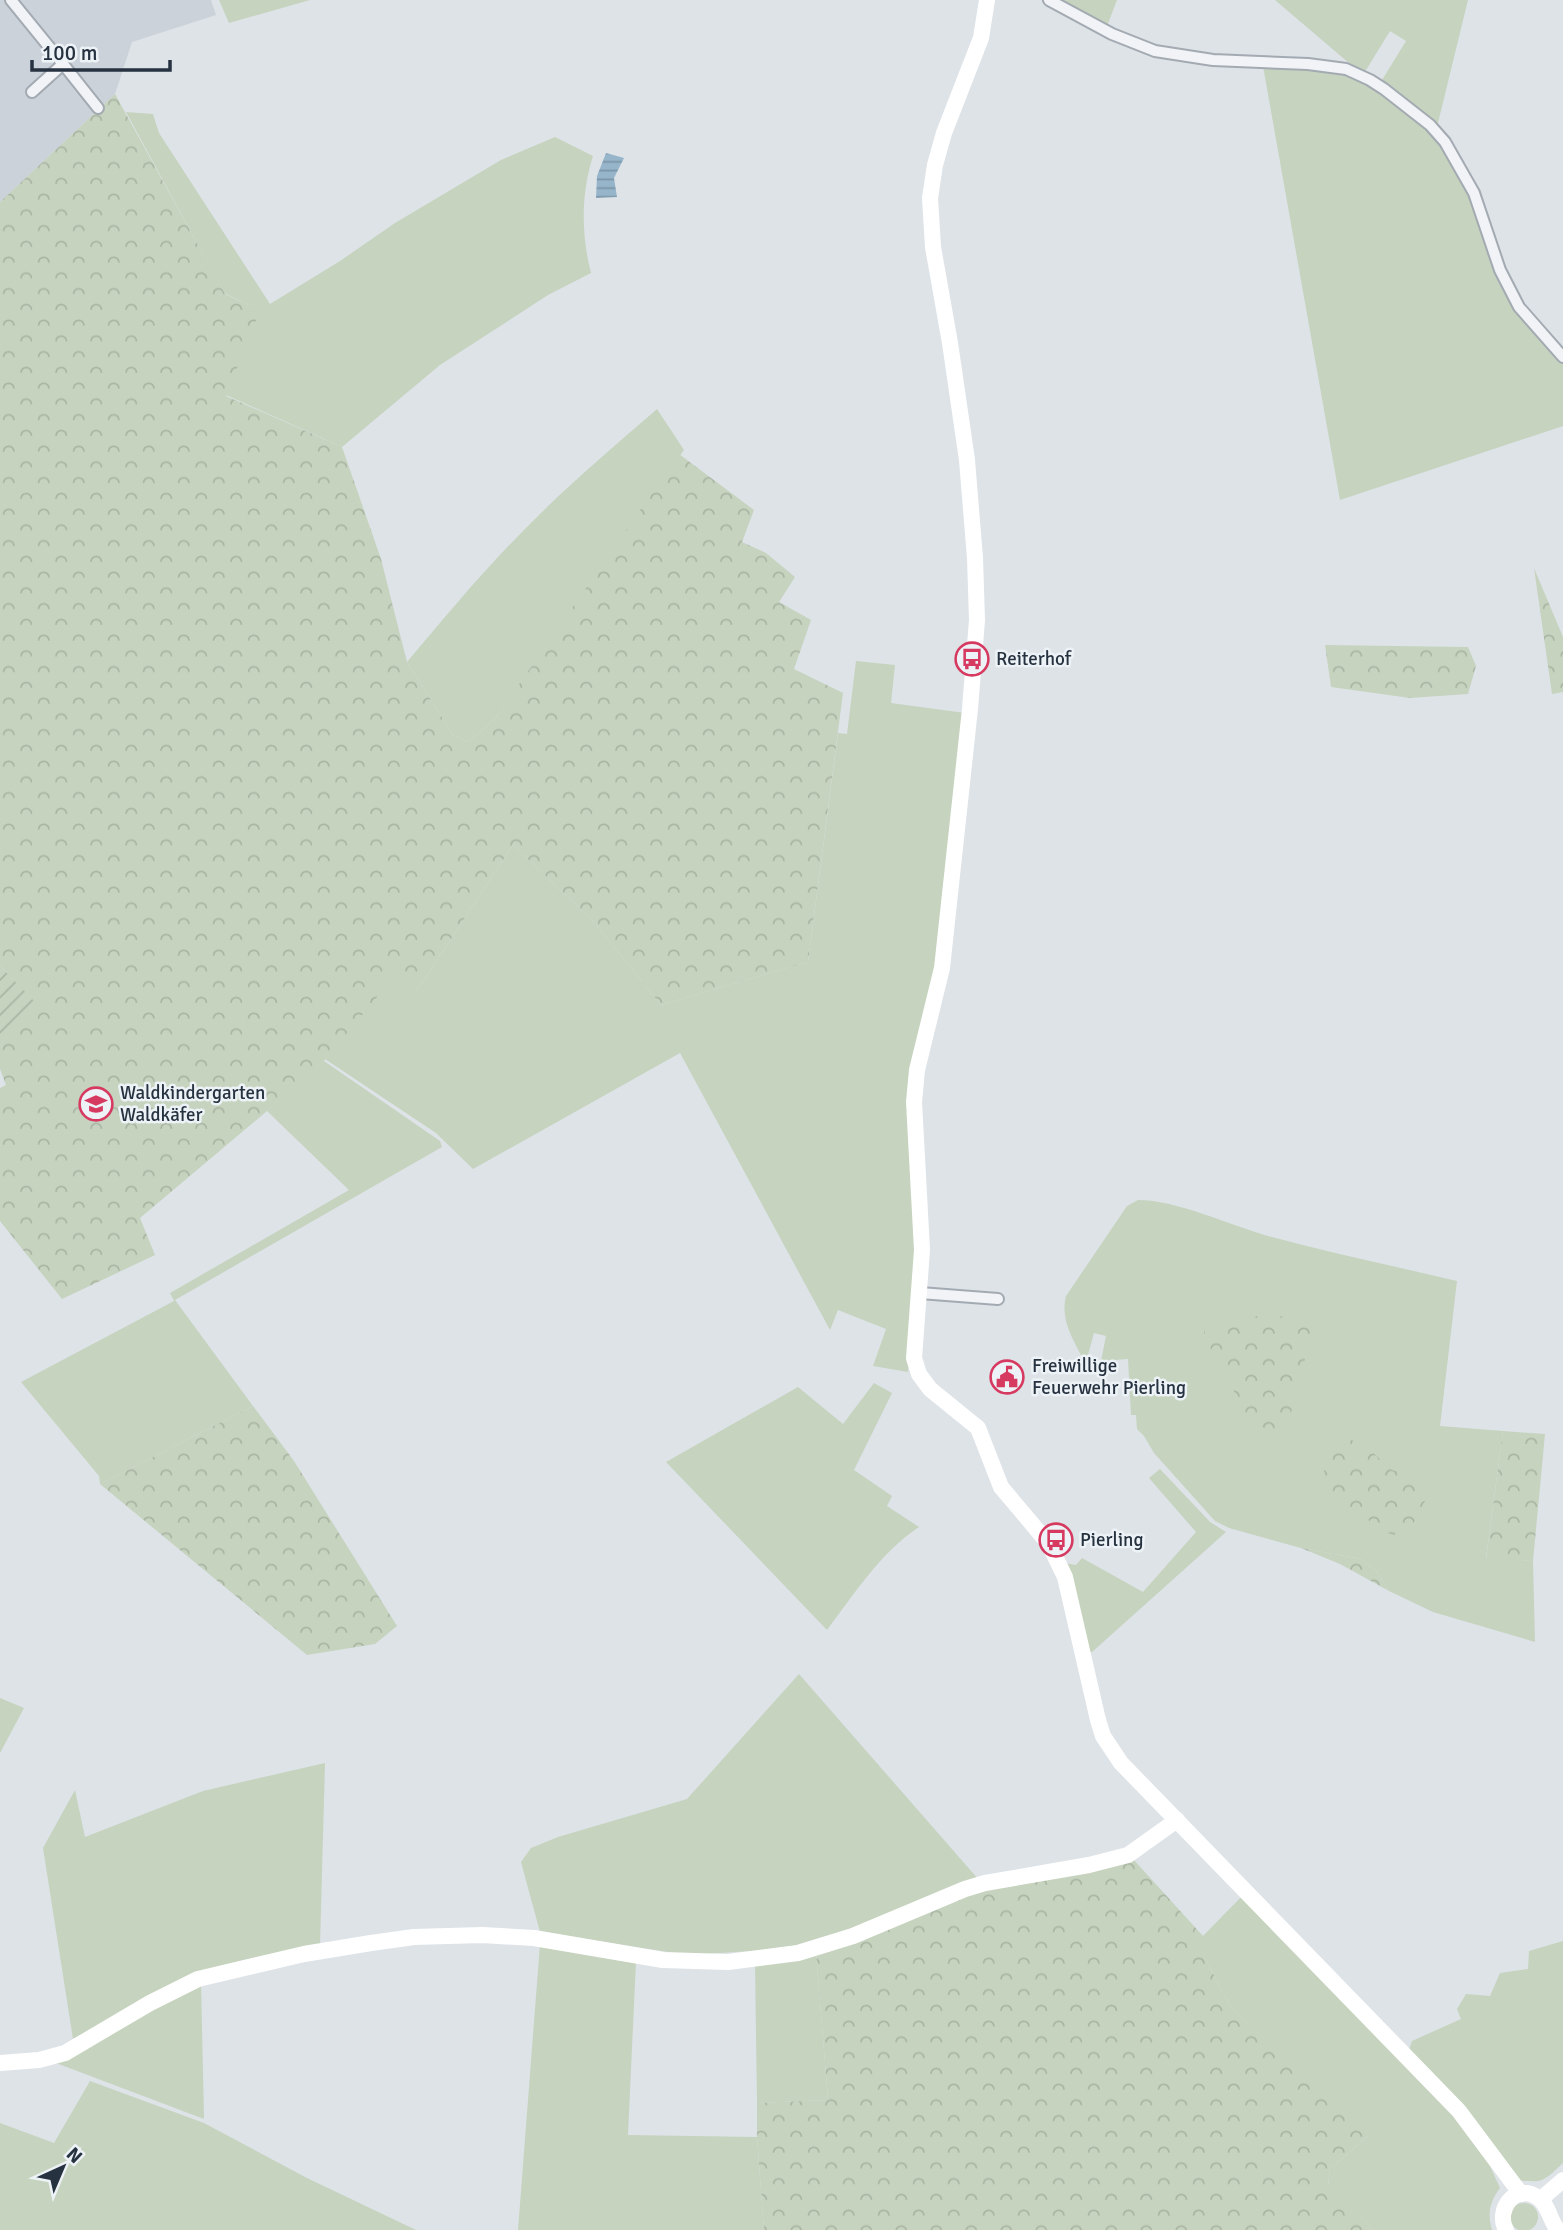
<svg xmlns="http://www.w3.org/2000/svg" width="1563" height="2230" viewBox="0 0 1563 2230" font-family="Signika,sans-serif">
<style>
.built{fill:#ccd2da}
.grass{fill:#c6d3be}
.forest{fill:url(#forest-crowns)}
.garden{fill:url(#garden-furrows)}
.water{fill:url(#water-rules)}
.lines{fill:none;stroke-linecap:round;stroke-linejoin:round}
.street-casing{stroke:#a3aab2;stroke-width:14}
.street{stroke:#f1f3f6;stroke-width:10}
.secondary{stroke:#fff;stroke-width:16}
.labels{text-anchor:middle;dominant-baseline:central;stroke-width:5;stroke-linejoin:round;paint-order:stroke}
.poi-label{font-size:19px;fill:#263240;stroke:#edf2f6;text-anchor:start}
</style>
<defs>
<pattern id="forest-crowns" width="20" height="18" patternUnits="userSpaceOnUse" patternTransform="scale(1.75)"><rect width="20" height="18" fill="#c6d3be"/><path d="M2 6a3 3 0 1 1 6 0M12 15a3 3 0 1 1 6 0" fill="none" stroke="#aab6a4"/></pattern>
<pattern id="garden-furrows" width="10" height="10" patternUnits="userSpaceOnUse" patternTransform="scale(1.75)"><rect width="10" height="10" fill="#c6d3be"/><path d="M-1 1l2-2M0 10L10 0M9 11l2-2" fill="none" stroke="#aab6a4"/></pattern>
<pattern id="water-rules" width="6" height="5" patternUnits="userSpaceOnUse" patternTransform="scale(1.75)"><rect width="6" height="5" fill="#96b5cb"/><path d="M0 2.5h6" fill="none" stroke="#7a94a6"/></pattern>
</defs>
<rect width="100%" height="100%" fill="#dee3e8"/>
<path class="built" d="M0,0H211L216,15L132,42L115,94L0,202Z"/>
<g class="grass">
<path d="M219,0H310L229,23Z"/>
<path d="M1047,0H1117L1106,29Z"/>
<path d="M1275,0H1468L1437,127L1379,85L1406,41L1390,31L1363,75Z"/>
<path d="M1263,66L1312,67L1340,72L1355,78L1375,88L1437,133L1461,171L1499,271L1563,360V426L1340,500Z"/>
<path d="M126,112L153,114L159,133L270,304L340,261L395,223L501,160L555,137L593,156C581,194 581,234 591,273L548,295L440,365L342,447L226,395L259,310L224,293Z"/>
<path d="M657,409L684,450L495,719L468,742L453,735L407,662C445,617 483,571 525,529C567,486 612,448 657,409Z"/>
<path d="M856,661L895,665L891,703L965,713L937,968L912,1071L917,1250L908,1372L873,1366L886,1329L838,1310L830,1330L680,1053L473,1169L436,1133L325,1059L392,978L418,989L513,845L593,921L661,1005L808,962L838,733L847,734Z"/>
<path d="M324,1061L440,1141L442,1147L175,1300L253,1406L100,1484L99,1476L21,1382L174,1301L170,1293L349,1190L267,1111Z"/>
<path d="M1138,1200C1177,1200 1229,1225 1268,1236C1330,1253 1394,1266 1457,1281L1440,1426L1503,1431L1486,1558L1533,1561L1535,1642L1433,1612L1389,1591L1377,1572L1361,1559L1301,1548L1229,1528L1215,1521L1154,1453L1144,1436L1137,1429L1136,1415H1131L1128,1359L1101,1361L1106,1336L1094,1333L1087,1359L1084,1361C1073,1339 1060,1320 1066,1296L1127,1206Z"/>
<path d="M874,1383L892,1393L854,1470L892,1496L887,1506L919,1527C880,1553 855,1593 827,1630L666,1462L798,1387L843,1424Z"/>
<path d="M1160,1469L1210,1522L1226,1532L1092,1652H1086L1064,1563L1076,1565L1082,1558L1143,1592L1196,1532L1149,1478Z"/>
<path d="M799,1674L979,1880L890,1917L784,1949L688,1955L540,1932L521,1862L531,1848L558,1837L687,1799Z"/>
<path d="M0,1698L24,1708L0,1753Z"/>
<path d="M325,1763L320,1946L193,1977L73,2039L43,1848L75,1790L85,1837L203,1791Z"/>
<path d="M1244,1894L1438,2095L1490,2166L1500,2188C1490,2201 1487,2214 1492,2230H1373L1328,2186L1330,2169L1369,2135L1231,2008L1203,1954V1936Z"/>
<path d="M1563,1941V2163C1556,2169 1547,2180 1538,2181C1530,2182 1523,2180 1513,2181L1409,2050L1412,2041L1461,2019L1457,2009L1466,1994L1490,1996L1500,1973L1528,1969L1529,1951Z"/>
<path d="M540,1944L636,1961L628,2135L757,2137L764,2230H518Z"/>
<path d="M816,1952L828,2100L757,2103L755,1963Z"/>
<path d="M201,1981L204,2119L56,2063Z"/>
<path d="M90,2081L204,2123L307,2178L416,2230H0V2123L54,2143Z"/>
<circle cx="1524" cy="2217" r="14"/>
</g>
<g class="forest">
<path d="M115,94L225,294L260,310L226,396L342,447L381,559L407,662L453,735L468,742L495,719L679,454L754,510L742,542L766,553L795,577L779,602L811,620L794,669L843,693L808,962L661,1005L593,921L513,845L418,989L392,979L318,1068L140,1218L155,1255L62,1299L0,1221V1088L6,1085L0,1069V1045L36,1004L0,966V202Z"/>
<path d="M1534,568L1563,637V692L1552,694Z"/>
<path d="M1325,645L1468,647L1476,666L1468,694L1410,698L1331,687Z"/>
<path d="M1264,1315L1288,1317L1313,1328L1289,1421L1271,1432L1249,1419L1204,1336V1325Z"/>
<path d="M253,1406L294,1461L397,1626L375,1644L307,1655L100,1484Z"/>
<path d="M1503,1431L1545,1434L1533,1561L1486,1559Z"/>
<path d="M1346,1437L1370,1450L1392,1470L1413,1475L1426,1499L1410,1530L1393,1535L1373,1528L1366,1515L1334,1507C1322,1478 1316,1456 1346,1437Z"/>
<path d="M1301,1548L1361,1559L1377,1572L1389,1591L1340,1564Z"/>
<path d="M1133,1859L1203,1936V1954L1231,2008L1370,2134L1330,2169L1328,2185L1373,2230H764L757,2137V2103L828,2100L816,1952L951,1898Z"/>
</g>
<path class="garden" d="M0,966L37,1004L0,1045Z"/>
<path class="water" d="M606,153L624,158L614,178L617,197L596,198L597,176Z"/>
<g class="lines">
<defs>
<g id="street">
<path d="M11,0L63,64L32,92"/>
<path d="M1049,0L1112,34L1155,51L1213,60L1308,64L1346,69L1370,80L1384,89L1430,125L1445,142L1474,193L1500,270L1519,307L1563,357"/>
<path d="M63,64L98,108"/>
<path d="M920,1293L998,1299"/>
</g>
</defs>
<use href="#street" class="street-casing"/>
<use href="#street" class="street"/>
<g class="secondary">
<path d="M987,0L981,38L944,133L935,165L930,198L933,247L950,343L967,460L975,558L977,620L970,709L942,968L917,1070L914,1102L922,1250L914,1358L919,1374L930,1389L978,1428L1001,1487L1049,1544L1065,1577L1098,1720L1103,1736L1121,1763L1459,2111L1521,2194"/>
<path d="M0,2063L39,2060L65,2053L150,2003L198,1979L304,1954L371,1943L414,1937L482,1935L534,1938L663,1960L728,1962L798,1953L853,1936L965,1889L985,1883L1089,1865L1128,1855L1177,1820"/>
<path d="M1541,2199L1563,2180"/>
<path d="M1506,2230C1495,2210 1515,2183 1537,2197C1549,2204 1549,2220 1558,2230"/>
</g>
</g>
<defs>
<symbol id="bus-ring" viewBox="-11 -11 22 22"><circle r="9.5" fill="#edf2f6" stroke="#d63a61" stroke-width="1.5"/><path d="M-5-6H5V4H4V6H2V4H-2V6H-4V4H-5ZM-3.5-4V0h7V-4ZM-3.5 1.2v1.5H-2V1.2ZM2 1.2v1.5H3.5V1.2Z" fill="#d63a61"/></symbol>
<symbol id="school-ring" viewBox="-11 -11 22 22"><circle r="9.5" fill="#edf2f6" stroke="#d63a61" stroke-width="1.5"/><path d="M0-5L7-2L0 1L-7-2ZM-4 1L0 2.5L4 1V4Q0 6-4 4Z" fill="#d63a61"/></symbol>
<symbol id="civic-ring" viewBox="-11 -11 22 22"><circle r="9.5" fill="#edf2f6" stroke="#d63a61" stroke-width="1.5"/><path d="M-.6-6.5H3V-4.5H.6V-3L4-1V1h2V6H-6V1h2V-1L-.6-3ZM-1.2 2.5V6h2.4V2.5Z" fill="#d63a61"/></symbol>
</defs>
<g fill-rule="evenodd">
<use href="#bus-ring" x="953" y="640" width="38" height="38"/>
<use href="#school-ring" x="77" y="1085" width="38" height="38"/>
<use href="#civic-ring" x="988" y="1358" width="38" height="38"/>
<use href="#bus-ring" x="1037" y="1521" width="38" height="38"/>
</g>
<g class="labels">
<g class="poi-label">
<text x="996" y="659">Reiterhof</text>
<text x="120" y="1093">Waldkindergarten<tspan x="120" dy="22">Waldkäfer</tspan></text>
<text x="1032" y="1366">Freiwillige<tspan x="1032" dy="22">Feuerwehr Pierling</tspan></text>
<text x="1080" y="1540">Pierling</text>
</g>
</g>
<g transform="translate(63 2167) rotate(44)" stroke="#edf2f6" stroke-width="5" paint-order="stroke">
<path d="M0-5L12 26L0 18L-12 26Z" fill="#263240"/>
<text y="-10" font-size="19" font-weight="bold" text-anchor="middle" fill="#263240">N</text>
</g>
<path d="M32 60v10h138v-10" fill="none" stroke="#263240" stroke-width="3.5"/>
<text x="42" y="60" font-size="21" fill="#263240" stroke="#edf2f6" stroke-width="5" paint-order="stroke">100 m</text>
</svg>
